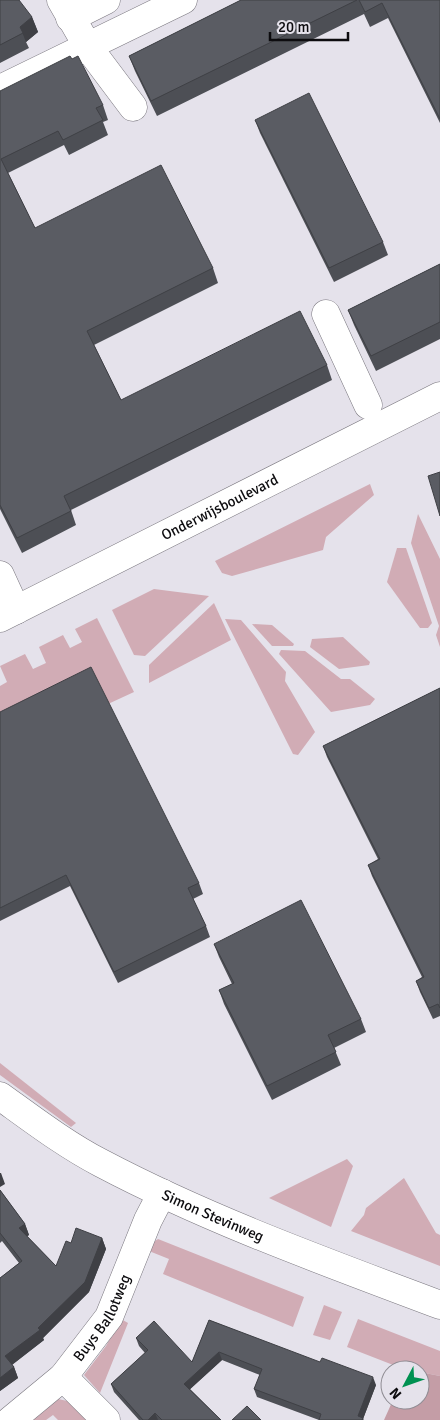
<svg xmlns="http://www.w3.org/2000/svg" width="440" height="1420" viewBox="0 0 440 1420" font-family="Signika,sans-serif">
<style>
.green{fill:#d1acb5}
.forest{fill:#c49da6}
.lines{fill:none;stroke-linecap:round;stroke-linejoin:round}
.street-casing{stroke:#7a777f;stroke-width:29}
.secondary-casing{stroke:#7a777f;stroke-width:29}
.street{stroke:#fff;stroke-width:28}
.secondary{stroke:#fff;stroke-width:28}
.wall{fill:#4d4f55}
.shaded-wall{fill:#3f4045}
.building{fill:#5a5c63;stroke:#3f4045}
.labels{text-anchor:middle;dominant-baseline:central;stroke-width:5;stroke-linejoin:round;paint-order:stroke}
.street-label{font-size:15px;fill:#0d0c0f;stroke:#e5e2eb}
</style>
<rect width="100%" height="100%" fill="#e5e2eb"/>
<g class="green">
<path d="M370,484L374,495L326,537L323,550L232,576L222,573L215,561Z"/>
<path d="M418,514L440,559V647L436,635L439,626L411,543Z"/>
<path d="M397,548H406L432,623L428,628H420L387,582Z"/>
<path d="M154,589L209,596L145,656L134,655L112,610Z"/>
<path d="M214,603L231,640L149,683V665Z"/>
<path d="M97,618L134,692L108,704L0,725V686L7,682L0,666L25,654L33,669L46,663L39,647L63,635L70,648L82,642L75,629Z"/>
<path d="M225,619L241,620L286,672L285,681L315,732L298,755L293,754Z"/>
<path d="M252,624L272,625L294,644L293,646H272Z"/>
<path d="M343,637L370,662L369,665L339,669L310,647L312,639Z"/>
<path d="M281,650L305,651L341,679H350L375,699L370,705L331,712L279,654Z"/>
<path d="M0,1063L76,1123L71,1127L0,1075Z"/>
<path d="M347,1159L353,1166L331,1227L269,1198Z"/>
<path d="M404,1178L436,1233L440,1235V1266L351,1231L364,1215L366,1208Z"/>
<path d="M158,1239L304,1297L293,1327L163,1274L169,1259L149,1251L152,1243Z"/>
<path d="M324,1305L342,1312L330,1340L313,1335Z"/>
<path d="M121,1319L128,1323L100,1393L84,1375L106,1346Z"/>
<path d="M358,1319L440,1351V1376L420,1372V1370H406L347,1347Z"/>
<path d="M58,1399L72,1402L90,1420H58L53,1415L46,1420H28L50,1402Z"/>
</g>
<path class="forest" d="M420,1372L440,1376V1420H384L393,1400H420Z"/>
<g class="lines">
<defs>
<g id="street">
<path d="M61,0L88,47L133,107"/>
<path d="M70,18L106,0"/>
<path d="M0,89L183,0"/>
<path d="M326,314L368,405"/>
<path d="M0,575L16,610"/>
<path d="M63,1377L106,1420"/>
<path id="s1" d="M11,1420L63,1377L109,1317L148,1220L162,1193"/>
</g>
<g id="secondary">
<path id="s2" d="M0,618L440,396"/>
<path id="s3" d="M0,1096C32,1119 66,1145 101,1163C209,1220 326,1262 440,1305"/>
</g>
</defs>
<use href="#street" class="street-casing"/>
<use href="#secondary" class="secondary-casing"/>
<use href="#street" class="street"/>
<use href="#secondary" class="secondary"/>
</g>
<g class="wall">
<path d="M0,0L32,17L38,32L26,42L29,48L0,63Z"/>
<path d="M241,0H440V123L388,18L370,27L364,14L157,116L135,71L129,56Z"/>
<path d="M0,91L103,105L108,120L103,122L108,135L69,155L64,145L8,173L35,228L213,268L218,283L94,345L121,400L327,365L332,380L71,510L76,525L22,553L0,509Z"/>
<path d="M255,120L383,242L388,255L334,282L260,133Z"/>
<path d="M440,264V339L376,371L354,325L348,310Z"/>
<path d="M440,688V1016L433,1019L420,992L416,981L422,977L372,876L368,865L378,859L327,757L323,746Z"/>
<path d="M0,712L199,883L203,894L193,899L206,926L210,937L118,983L70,886L0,921Z"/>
<path d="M214,944L361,1019L366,1032L334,1048L341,1065L272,1100L224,1004L219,990L232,984L219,957Z"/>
<path d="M0,1190L25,1224L29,1235L27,1236L56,1266L71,1243L102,1238L106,1249L89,1292L43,1338L44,1340L12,1365L14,1367L18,1378L0,1391V1278L19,1263L2,1241L0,1243Z"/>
<path d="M209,1320L376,1385L363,1419L319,1420L257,1397L254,1389L260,1375L222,1360L190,1389L221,1420H139L114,1392L111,1384L145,1353L139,1346L136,1338L192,1362Z"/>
</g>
<g class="shaded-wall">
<path d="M32,17L38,32L26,42L20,27Z"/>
<path d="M0,1173H1L5,1184L0,1187Z"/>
<path d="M25,1224L29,1235L23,1239L19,1228Z"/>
<path d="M102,1238L106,1249L89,1292L43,1338L44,1340L9,1367L5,1356L38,1328Z"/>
<path d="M219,1352L222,1360L187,1392L184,1384Z"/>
<path d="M14,1367L18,1378L0,1391V1378Z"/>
<path d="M373,1377L376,1385L363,1419L364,1420H360L358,1416Z"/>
<path d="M155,1413L158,1420H148Z"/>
</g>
<g class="building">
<path d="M0,0H19L32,17L20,27L23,33L0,45Z"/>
<path d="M241,0H357L151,101L129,56Z"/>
<path d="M359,0H440V119L382,3L365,12Z"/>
<path d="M70,56L72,59L78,56L103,105L96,108L103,120L63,140L58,131L1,159L35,228L161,165L213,268L87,331L121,400L300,311L327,365L64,496L71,511L17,538L0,505V91Z"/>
<path d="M309,93L383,242L329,268L255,120Z"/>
<path d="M440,264V322L371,356L348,310Z"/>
<path d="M440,472V516L428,476Z"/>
<path d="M91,667L199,883L188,888L206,926L114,972L66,875L0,908V712Z"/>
<path d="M440,688V1008L438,1004L429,1008L416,981L424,977L368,865L380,859L323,746Z"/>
<path d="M301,900L361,1019L328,1035L336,1052L267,1086L219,990L234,983L214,944Z"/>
<path d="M0,1190L25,1224L19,1228L56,1266L66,1241L71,1243L76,1228L102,1238L85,1282L38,1328L40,1330L5,1356L14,1367L0,1378V1278L22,1261L0,1233Z"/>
<path d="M209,1320L320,1362L322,1358L373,1377L358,1416L363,1418L362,1420H319L321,1414L254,1389L262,1369L219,1352L184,1384L221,1420H162L155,1413L148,1420H143L111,1384L148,1350L136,1338L154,1321L192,1362Z"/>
<path d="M247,1406L261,1420H232Z"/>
</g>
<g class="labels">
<g class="street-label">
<text stroke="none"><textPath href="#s2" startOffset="246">Onderwijsboulevard</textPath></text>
<text stroke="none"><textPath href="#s3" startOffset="245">Simon Stevinweg</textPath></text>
<text stroke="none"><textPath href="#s1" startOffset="139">Buys Ballotweg</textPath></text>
</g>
</g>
<g transform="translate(405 1385) rotate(229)"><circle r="24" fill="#e5e2eb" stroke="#8f8c93"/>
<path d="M0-4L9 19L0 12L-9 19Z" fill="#009151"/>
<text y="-8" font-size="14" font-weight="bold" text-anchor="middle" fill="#0d0c0f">N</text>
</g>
<path d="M270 32v8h78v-8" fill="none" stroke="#0d0c0f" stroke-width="2.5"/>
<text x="278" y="32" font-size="15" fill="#0d0c0f" stroke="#e5e2eb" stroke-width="4" paint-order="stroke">20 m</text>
</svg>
